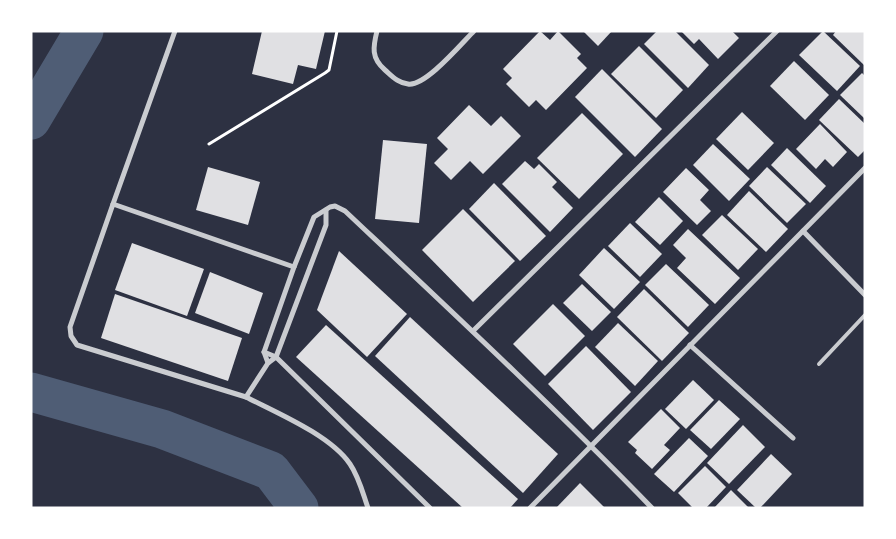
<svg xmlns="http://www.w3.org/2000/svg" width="896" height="539" viewBox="0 0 896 539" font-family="'Varela Round',sans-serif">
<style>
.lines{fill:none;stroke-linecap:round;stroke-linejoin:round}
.river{stroke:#4f5d75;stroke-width:39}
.building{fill:#e0e0e3}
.path{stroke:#fff;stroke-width:3}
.service{stroke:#caccd0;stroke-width:4}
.minor{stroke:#caccd0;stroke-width:5}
</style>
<rect width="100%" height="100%" fill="#2d3142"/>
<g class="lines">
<g class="river">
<path d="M31,120L84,31"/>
<path d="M31,392L162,429L271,471L299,508"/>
</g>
</g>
<g class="building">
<path d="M262,31H325L316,69L298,65L293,84L252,74Z"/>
<path d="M540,31L550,40L558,31L581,54L577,58L587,68L546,110L536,100L529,107L506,84L512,78L503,69Z"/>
<path d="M583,31H612L598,46Z"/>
<path d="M657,31H675L709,65L688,88L644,44Z"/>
<path d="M681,31H732L739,38L718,59L699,39L694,44Z"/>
<path d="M823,31L860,66L837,91L799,55Z"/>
<path d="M836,31H865V66L833,35Z"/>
<path d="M639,46L683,90L656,118L611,74Z"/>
<path d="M794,61L829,95L805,120L770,86Z"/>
<path d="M602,69L662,129L635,157L575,97Z"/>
<path d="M862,73L865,76V119L840,95Z"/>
<path d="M839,99L865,124V150L858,157L819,120Z"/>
<path d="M469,105L491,126L501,116L521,136L483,174L470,161L451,180L434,163L448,149L437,138Z"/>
<path d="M742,112L774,143L748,170L716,139Z"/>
<path d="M582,113L623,154L579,199L537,158Z"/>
<path d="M820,124L847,152L833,167L825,159L816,169L796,149Z"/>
<path d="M383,140L427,144L419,223L375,219Z"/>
<path d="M713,144L750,179L729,201L693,165Z"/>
<path d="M787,148L826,186L810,203L771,165Z"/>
<path d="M525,161L534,169L539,164L557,182L552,187L573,208L550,232L502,184Z"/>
<path d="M208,167L260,182L248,225L196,210Z"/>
<path d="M767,167L806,204L787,223L749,186Z"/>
<path d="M686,168L709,190L700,200L711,211L697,225L663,192Z"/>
<path d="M494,183L546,236L520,261L469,209Z"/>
<path d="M749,191L788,229L766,252L727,215Z"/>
<path d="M659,197L683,221L660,245L635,222Z"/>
<path d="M463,209L515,261L473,302L422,250Z"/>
<path d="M722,215L758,249L738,270L702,235Z"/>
<path d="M630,223L662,254L640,277L608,246Z"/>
<path d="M688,229L740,278L715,304L677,268L686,258L673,245Z"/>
<path d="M132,243L204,269L187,316L115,290Z"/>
<path d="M604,248L640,282L614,309L579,275Z"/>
<path d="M339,251L407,314L367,357L317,310Z"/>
<path d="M666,264L709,305L688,327L645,285Z"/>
<path d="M210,272L263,293L249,334L195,313Z"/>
<path d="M582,284L611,312L592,331L563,303Z"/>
<path d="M644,289L689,333L662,361L617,317Z"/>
<path d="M115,294L242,338L228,381L101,338Z"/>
<path d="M553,304L585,336L545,376L513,344Z"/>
<path d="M410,317L558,454L523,493L375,356Z"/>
<path d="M618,323L658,361L635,386L595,347Z"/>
<path d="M326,325L518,499L510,508H463L296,357Z"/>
<path d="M586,346L631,392L593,430L548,384Z"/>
<path d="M693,380L714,400L686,429L665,409Z"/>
<path d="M719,400L740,419L711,449L690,430Z"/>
<path d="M661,409L680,428L664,445L670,450L652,469L635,453L637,450L628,442Z"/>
<path d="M743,425L765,447L729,484L707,463Z"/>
<path d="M689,438L708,456L674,492L654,474Z"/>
<path d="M771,454L792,474L760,508H756L737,490Z"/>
<path d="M705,466L726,487L706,508H693L678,493Z"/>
<path d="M580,483L605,508H556Z"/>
<path d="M731,490L749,508H714Z"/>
</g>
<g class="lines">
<path class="path" d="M209,144L325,73L329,70L337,31"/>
<path class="service" d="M819,364L865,315"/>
<g class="minor">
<path d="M377,31C373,47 371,58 385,70C392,76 398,83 408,84C425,87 461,44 474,31"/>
<path d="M113,204L175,31"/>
<path d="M803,231L865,295"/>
<path d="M294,267L113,204L70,327L71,336L77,345L246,397L268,363L276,357L326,225V210"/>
<path d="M473,331L777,31"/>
<path d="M690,345L793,438"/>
<path d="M264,352L276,357L430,508"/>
<path d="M268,363L264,352L294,267L314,217L330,207L335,206L345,211C449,309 553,406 652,508"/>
<path d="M246,397C277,413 330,435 350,464C359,477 363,494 368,508"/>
<path d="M530,508L865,168"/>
</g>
</g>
<rect width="896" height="539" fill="none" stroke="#ffffff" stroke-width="65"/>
</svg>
